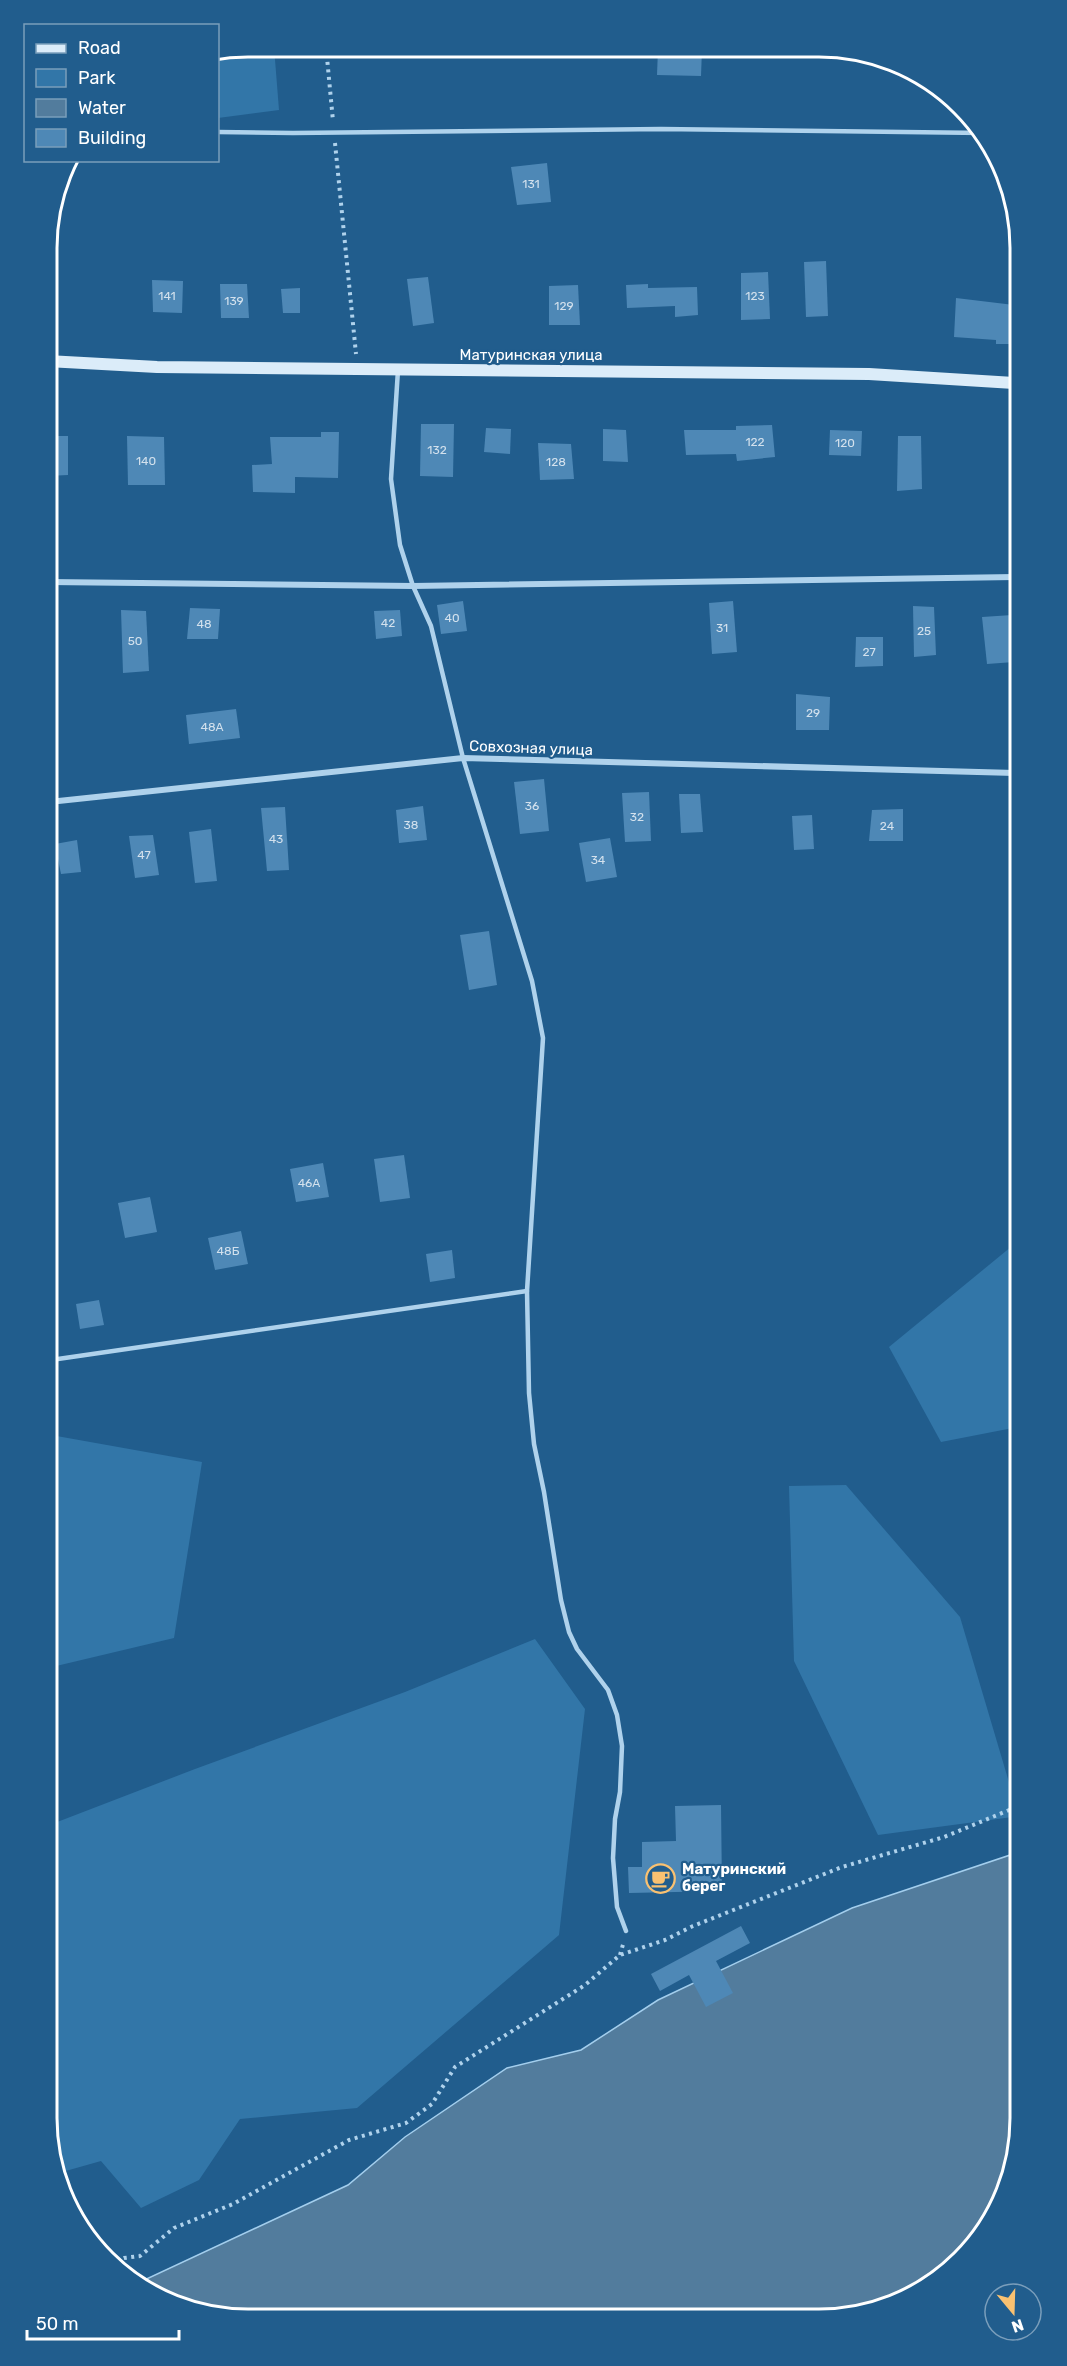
<svg xmlns="http://www.w3.org/2000/svg" width="1067" height="2366" viewBox="0 0 1067 2366" font-family="Rubik,sans-serif">
<style>
.green{fill:#3276a8}
.water{fill:#527c9d;stroke:#a3ceed;stroke-width:1.5}
.building{fill:#4e88b6}
.lines{fill:none;stroke-linecap:round;stroke-linejoin:round}
.path{stroke:#afd2ec;stroke-width:4;stroke-dasharray:3 4.5;stroke-linecap:butt}
.lane{stroke:#afd2ec;stroke-width:4.5}
.street{stroke:#afd2ec;stroke-width:6}
.secondary{stroke:#dbecf9;stroke-width:12}
.labels{text-anchor:middle;dominant-baseline:central;stroke-width:4.5;stroke-linejoin:round;paint-order:stroke}
.number-label{font-size:12px;fill:#d3e1ed}
.street-label{font-size:15px;fill:#fff;stroke:#215d8d}
.poi-label{font-size:15px;font-weight:bold;fill:#fff;stroke:#215d8d;text-anchor:start}
.rim{fill:none;stroke:#fff;stroke-width:3}
</style>
<rect width="100%" height="100%" fill="#215d8d"/>
<g class="green">
<path d="M248,47H274L279,110L218,118V52Z"/>
<path d="M1017,1242L1018,1427L941,1442L889,1347Z"/>
<path d="M51,1435L202,1462L174,1638L52,1667Z"/>
<path d="M846,1485L960,1617L1019,1816L878,1835L794,1661L789,1486Z"/>
<path d="M535,1639L585,1709L559,1935L357,2108L240,2119L199,2180L141,2208L101,2161L55,2174L52,1824L195,1769L405,1692Z"/>
</g>
<path class="water" d="M1019,1852L1020,2132L1005,2195L979,2241L931,2286L872,2313L209,2316L140,2282L348,2185L405,2137L507,2068L581,2050L658,2000L852,1908Z"/>
<g class="building">
<path d="M658,49H702L701,76L657,75Z"/>
<path d="M547,163L551,202L517,205L511,167Z"/>
<path d="M826,261L828,316L806,317L804,262Z"/>
<path d="M768,272L770,319L741,320V273Z"/>
<path d="M428,277L434,323L413,326L407,279Z"/>
<path d="M152,280L183,281L182,313L153,312Z"/>
<path d="M220,284H247L249,318H221Z"/>
<path d="M648,284V288L697,287L698,315L675,317V306L627,308L626,285Z"/>
<path d="M578,285L580,325H549V286Z"/>
<path d="M300,288V313H283L281,289Z"/>
<path d="M956,298L1014,305V344H996V340L954,337Z"/>
<path d="M421,424H454L453,477L420,476Z"/>
<path d="M772,425L775,457L737,461L736,454L686,455L684,430H736V426Z"/>
<path d="M486,428L511,429L510,454L484,452Z"/>
<path d="M603,429L626,430L628,462L603,461Z"/>
<path d="M830,430L862,431L861,456L829,455Z"/>
<path d="M321,432H339L338,478L295,477V493L253,492L252,465L272,464L270,437H321Z"/>
<path d="M48,436H68V475L48,476Z"/>
<path d="M127,436L164,437L165,485H128Z"/>
<path d="M898,436H921L922,489L897,491Z"/>
<path d="M538,443L571,444L574,479L540,480Z"/>
<path d="M463,601L467,631L441,634L437,605Z"/>
<path d="M733,601L737,652L712,654L709,603Z"/>
<path d="M913,606L934,607L936,655L914,657Z"/>
<path d="M190,608L220,609L218,639H187Z"/>
<path d="M121,610L146,611L149,671L123,673Z"/>
<path d="M400,610L402,636L376,639L374,611Z"/>
<path d="M1012,615L1014,662L987,664L982,617Z"/>
<path d="M856,637H883V666L855,667Z"/>
<path d="M796,694L830,697L829,730H796Z"/>
<path d="M236,709L240,738L189,744L186,715Z"/>
<path d="M544,779L549,831L520,834L514,782Z"/>
<path d="M649,792L651,841L625,842L622,793Z"/>
<path d="M679,794H700L703,832L681,833Z"/>
<path d="M423,806L427,840L399,843L396,810Z"/>
<path d="M285,807L289,870L267,871L261,808Z"/>
<path d="M903,809V841H869L872,810Z"/>
<path d="M812,815L814,849L794,850L792,816Z"/>
<path d="M211,829L217,881L195,883L189,832Z"/>
<path d="M153,835L159,875L135,878L129,836Z"/>
<path d="M610,838L617,877L586,882L579,843Z"/>
<path d="M77,840L81,872L61,874L55,844Z"/>
<path d="M489,931L497,985L469,990L460,935Z"/>
<path d="M404,1155L410,1198L380,1202L374,1159Z"/>
<path d="M323,1163L329,1197L296,1202L290,1169Z"/>
<path d="M150,1197L157,1232L125,1238L118,1203Z"/>
<path d="M241,1231L248,1264L215,1270L208,1238Z"/>
<path d="M452,1250L455,1278L430,1282L426,1254Z"/>
<path d="M99,1300L104,1325L80,1329L76,1304Z"/>
<path d="M721,1805L722,1891L629,1893L628,1867H642V1842L676,1841L675,1806Z"/>
<path d="M741,1926L750,1943L716,1961L733,1993L706,2007L689,1975L660,1991L651,1974Z"/>
</g>
<g class="lines">
<g class="path">
<path d="M326,47L333,121"/>
<path d="M335,143L356,354"/>
<path d="M620,1955L624,1941"/>
<path d="M110,2264L124,2258L140,2256L174,2228L233,2204L349,2140L406,2123L432,2104L455,2067L585,1985L620,1955L665,1940L693,1926L842,1867L944,1837L1019,1806"/>
</g>
<g class="lane">
<path d="M218,132L293,133L661,129L984,133"/>
<path d="M398,370L391,479L400,545L413,586L431,626L463,758L532,981L543,1038L527,1291L529,1393L534,1444L544,1492L561,1600L569,1632L577,1649L608,1690L617,1715L622,1746L620,1792L615,1819L613,1858L617,1907L626,1931"/>
<path d="M51,1360L527,1291"/>
</g>
<g class="street">
<path d="M48,582L413,586L1015,577"/>
<path d="M49,802L463,758L1015,773"/>
</g>
<path class="secondary" d="M47,361L157,367L869,374L1014,383"/>
</g>
<defs>
<symbol id="cafe-ring" viewBox="-11 -11 22 22"><circle r="9.5" fill="#215d8d" stroke="#f9c171" stroke-width="1.5"/><path d="M-5.5-4.5H6V0H3Q3 3.5 0 3.5H-2.5Q-5.5 3.5-5.5 0ZM3-3.2v2h1.7v-2ZM-6 4.5H4V6H-6Z" fill="#f9c171"/></symbol>
</defs>
<g fill-rule="evenodd">
<use href="#cafe-ring" x="644" y="1862" width="33" height="33"/>
</g>
<g class="labels">
<g class="number-label">
<text x="531" y="184">131</text>
<text x="167" y="296">141</text>
<text x="755" y="296">123</text>
<text x="234" y="301">139</text>
<text x="564" y="306">129</text>
<text x="755" y="442">122</text>
<text x="845" y="443">120</text>
<text x="437" y="450">132</text>
<text x="146" y="461">140</text>
<text x="556" y="462">128</text>
<text x="452" y="618">40</text>
<text x="388" y="623">42</text>
<text x="204" y="624">48</text>
<text x="722" y="628">31</text>
<text x="924" y="631">25</text>
<text x="135" y="641">50</text>
<text x="869" y="652">27</text>
<text x="813" y="713">29</text>
<text x="212" y="727">48А</text>
<text x="532" y="806">36</text>
<text x="637" y="817">32</text>
<text x="411" y="825">38</text>
<text x="887" y="826">24</text>
<text x="276" y="839">43</text>
<text x="144" y="855">47</text>
<text x="598" y="860">34</text>
<text x="309" y="1183">46А</text>
<text x="228" y="1251">48Б</text>
</g>
<g class="street-label">
<text x="531" y="355">Матуринская улица</text>
<text transform="translate(531 748) rotate(2)">Совхозная улица</text>
</g>
<g class="poi-label">
<text x="682" y="1869">Матуринский<tspan x="682" dy="17">берег</tspan></text>
</g>
</g>
<path d="M0 0H1067V2366H0ZM248 57H819A191 191 0 0 1 1010 248V2118A191 191 0 0 1 819 2309H248A191 191 0 0 1 57 2118V248A191 191 0 0 1 248 57Z" fill="#215d8d" fill-rule="evenodd"/>
<path class="rim" d="M248 57H819A191 191 0 0 1 1010 248V2118A191 191 0 0 1 819 2309H248A191 191 0 0 1 57 2118V248A191 191 0 0 1 248 57Z"/>
<rect x="24" y="24" width="195" height="138" fill="#215d8d" stroke="#7a9ebb" stroke-width="1.5"/>
<rect x="36" y="44" width="30" height="9" fill="#dbecf9" stroke="#7a9ebb" stroke-width="1.5"/>
<text x="78" y="54" font-size="18" fill="#ffffff">Road</text>
<rect x="36" y="69" width="30" height="18" fill="#3276a8" stroke="#7a9ebb" stroke-width="1.5"/>
<text x="78" y="84" font-size="18" fill="#ffffff">Park</text>
<rect x="36" y="99" width="30" height="18" fill="#527c9d" stroke="#7a9ebb" stroke-width="1.5"/>
<text x="78" y="114" font-size="18" fill="#ffffff">Water</text>
<rect x="36" y="129" width="30" height="18" fill="#4e88b6" stroke="#7a9ebb" stroke-width="1.5"/>
<text x="78" y="144" font-size="18" fill="#ffffff">Building</text>
<g transform="translate(1013 2312) rotate(161)"><circle r="28" fill="#215d8d" stroke="#7a9ebb" stroke-width="1.5"/>
<path d="M0-4.5L10 22L0 15L-10 22Z" fill="#f9c171"/>
<text y="-9" font-size="16" font-weight="bold" text-anchor="middle" fill="#ffffff">N</text>
</g>
<path d="M27 2330v9h152v-9" fill="none" stroke="#ffffff" stroke-width="3"/>
<text x="36" y="2330" font-size="18" fill="#ffffff" stroke="#215d8d" stroke-width="4.5" paint-order="stroke">50 m</text>
</svg>
